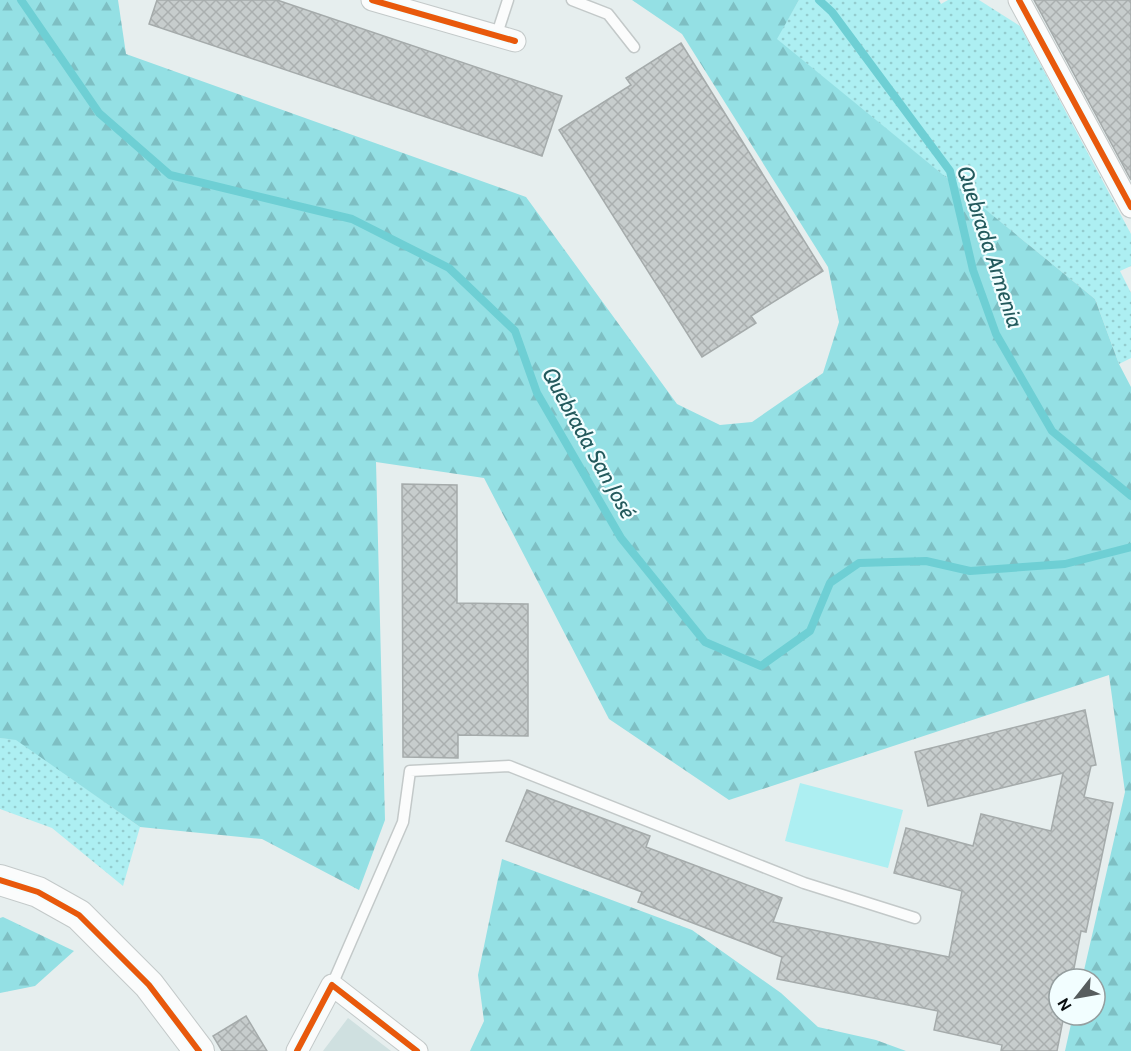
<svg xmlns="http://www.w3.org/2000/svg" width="1131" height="1051" viewBox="0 0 1131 1051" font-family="Cabin,sans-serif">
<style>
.built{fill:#cfe0e0}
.grass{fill:url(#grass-dots)}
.forest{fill:url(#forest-firs)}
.park{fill:#adeff2}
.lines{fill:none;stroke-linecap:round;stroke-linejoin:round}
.stream{stroke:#6ecfd4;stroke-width:8}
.building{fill:url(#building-cross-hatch);stroke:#a5abab;stroke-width:1.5}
.lane-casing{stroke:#c3c9c9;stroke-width:13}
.street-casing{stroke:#c3c9c9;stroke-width:23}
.secondary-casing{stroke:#c3c9c9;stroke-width:32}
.lane{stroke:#fbfcfc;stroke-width:10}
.street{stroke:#fbfcfc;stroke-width:21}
.secondary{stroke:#fbfcfc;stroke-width:30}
.cycleway-casing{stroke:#f2feff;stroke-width:10}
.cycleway{stroke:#e8590c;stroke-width:6}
.labels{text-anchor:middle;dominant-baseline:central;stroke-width:4.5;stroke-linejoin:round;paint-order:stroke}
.water-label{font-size:22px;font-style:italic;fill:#235a5d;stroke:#f2feff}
</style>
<defs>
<pattern id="grass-dots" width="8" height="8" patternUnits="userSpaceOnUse" patternTransform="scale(1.5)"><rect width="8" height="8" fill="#adeff2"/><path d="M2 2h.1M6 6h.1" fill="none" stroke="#94ccce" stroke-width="1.8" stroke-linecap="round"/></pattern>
<pattern id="forest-firs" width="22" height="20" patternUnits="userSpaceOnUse" patternTransform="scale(1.5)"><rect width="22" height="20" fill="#94e0e4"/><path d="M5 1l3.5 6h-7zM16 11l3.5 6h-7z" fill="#7ebfc3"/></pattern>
<pattern id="building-cross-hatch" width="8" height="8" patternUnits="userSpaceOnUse" patternTransform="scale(1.5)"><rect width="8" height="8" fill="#c7cdcd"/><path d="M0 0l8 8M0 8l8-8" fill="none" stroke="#aaafaf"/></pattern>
</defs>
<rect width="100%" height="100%" fill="#e6eeee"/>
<path class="built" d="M348,1018L391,1051H323Z"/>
<g class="grass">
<path d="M799,0H939L941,4L948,0H979L1020,26L1131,234V266L1120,271L1131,293V358L1119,364L1095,299L776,39Z"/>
<path d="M0,738L16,739L140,827L123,886L52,828L0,809Z"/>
</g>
<g class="forest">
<path d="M0,0H118L126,54L526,197L677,404L720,425L752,422L823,373L839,322L828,267L682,34L632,0H799L777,39L1095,299L1119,364L1131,387V1051H1065L1073,1015H1095V979H1082L1125,792L1109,675L729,800L609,719L484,478L376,462L385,820L359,890L262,839L140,827L16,740L0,738Z"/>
<path d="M502,859L692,930L781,993L818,1027L876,1040L906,1051H470L484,1021L478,975Z"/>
<path d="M3,917L74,951L35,986L0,993V918Z"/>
</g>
<path class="park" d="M800,783L903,810L888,868L785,841Z"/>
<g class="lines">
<g class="stream">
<path d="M21,0L99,113L170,175L352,219L449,268L515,331L537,393L621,538L705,642L761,666L810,631L830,583L859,563L926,561L970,571L1065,564L1131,547"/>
<path d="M819,0L832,12L950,171L973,270L996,334L1052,431L1131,496"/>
</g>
</g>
<g class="building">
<path d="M157,0H277L562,96L542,156L149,24Z"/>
<path d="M1034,0H1131V180Z"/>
<path d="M681,43L823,271L751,316L756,323L702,357L559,130L631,85L626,78Z"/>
<path d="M402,484L457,485V603L528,604V736L458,735V758L403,757Z"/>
<path d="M1085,710L1096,765L1091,766L1084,797L1113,803L1086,932L1081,931L1072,979H1059V1015H1064L1057,1051H1001L1002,1045L934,1030L938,1011L777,979L782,957L638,902L642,892L506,841L527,790L650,836L646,847L782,898L773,922L949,957L962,891L894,873L906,828L973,846L981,814L1051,831L1063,773L928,806L915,752Z"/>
<path d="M246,1016L267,1051H222L213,1036Z"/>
</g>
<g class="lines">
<defs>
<g id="lane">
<path d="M572,0L608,14L634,47"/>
<path d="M496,37L508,0"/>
<path d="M332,985L403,822L410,771L509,766L804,883L915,918"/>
</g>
<g id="street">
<path d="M372,0L515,41"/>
<path d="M1019,0L1131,207"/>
<path d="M297,1051L332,985L417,1051"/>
</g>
<path id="secondary" d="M0,880L38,892L79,915L149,985L199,1051"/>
</defs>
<use href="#lane" class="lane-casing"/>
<use href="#street" class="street-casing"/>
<use href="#secondary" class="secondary-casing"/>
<use href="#lane" class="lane"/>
<use href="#street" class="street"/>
<use href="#secondary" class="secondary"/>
<defs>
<g id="cycleway">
<path d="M372,0L515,41"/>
<path d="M1019,0L1131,207"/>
<path d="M0,880L38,892L79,915L149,985L199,1051"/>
<path d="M297,1051L332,985L417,1051"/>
</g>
</defs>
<use href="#cycleway" class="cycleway-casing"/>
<use href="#cycleway" class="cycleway"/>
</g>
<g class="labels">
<g class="water-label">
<text transform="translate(990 247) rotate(72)">Quebrada Armenia</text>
<text transform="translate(589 443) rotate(61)">Quebrada San José</text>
</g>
</g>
<g transform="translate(1077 997) rotate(239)"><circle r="28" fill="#f2feff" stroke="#959e9f" stroke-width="1.5"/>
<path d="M0-4.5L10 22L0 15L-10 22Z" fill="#575d5e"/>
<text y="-9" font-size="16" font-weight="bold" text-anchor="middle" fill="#0a0f10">N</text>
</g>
</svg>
